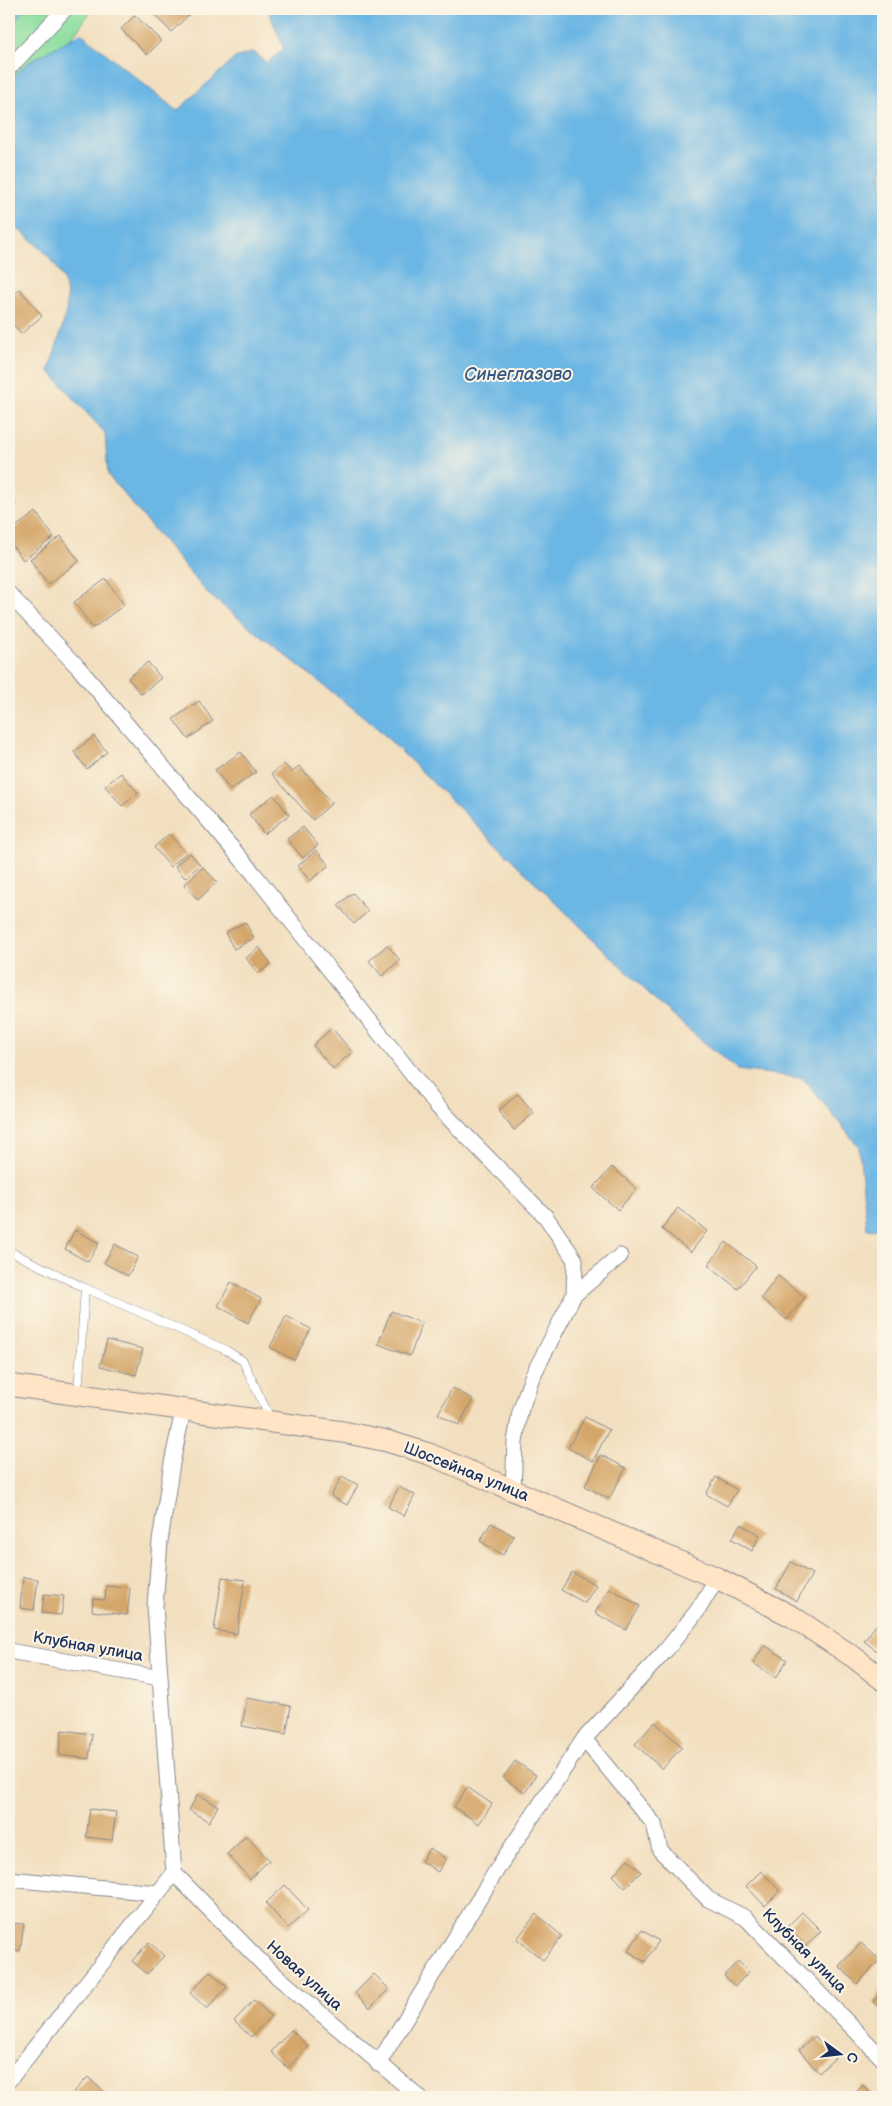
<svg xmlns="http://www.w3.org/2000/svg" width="892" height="2106" viewBox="0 0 892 2106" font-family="'Balsamiq Sans',sans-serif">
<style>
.green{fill:#89dd9f;stroke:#52867e}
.water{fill:#6ab6e4;stroke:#4272a1}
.building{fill:#d4a669}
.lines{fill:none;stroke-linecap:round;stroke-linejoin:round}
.lane-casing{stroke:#86878e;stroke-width:9}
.street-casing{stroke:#86878e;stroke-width:17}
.secondary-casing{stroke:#86878e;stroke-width:23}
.lane{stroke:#fff;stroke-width:8}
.street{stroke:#fff;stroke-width:15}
.secondary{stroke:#ffe4c6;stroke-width:21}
.labels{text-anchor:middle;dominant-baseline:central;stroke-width:4;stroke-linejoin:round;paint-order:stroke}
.street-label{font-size:16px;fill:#1b2f5e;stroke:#fcf5e5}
.water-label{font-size:18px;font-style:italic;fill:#335886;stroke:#fcf5e5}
</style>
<rect width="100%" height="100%" fill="#fcf5e5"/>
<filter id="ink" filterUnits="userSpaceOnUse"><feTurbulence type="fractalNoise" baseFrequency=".02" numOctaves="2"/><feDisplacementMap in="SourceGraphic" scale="10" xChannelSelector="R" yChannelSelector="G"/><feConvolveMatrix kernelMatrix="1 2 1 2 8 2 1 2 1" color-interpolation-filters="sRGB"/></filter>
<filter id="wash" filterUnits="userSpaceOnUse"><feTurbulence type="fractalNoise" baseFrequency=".0096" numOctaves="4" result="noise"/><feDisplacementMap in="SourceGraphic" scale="20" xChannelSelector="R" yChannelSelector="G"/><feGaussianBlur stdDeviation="1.12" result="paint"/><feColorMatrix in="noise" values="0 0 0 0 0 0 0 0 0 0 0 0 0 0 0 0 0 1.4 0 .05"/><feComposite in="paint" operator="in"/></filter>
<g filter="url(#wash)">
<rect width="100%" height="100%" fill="#f2dfbf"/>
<path class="green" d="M9,9H93L9,122Z"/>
<g class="water">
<path d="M9,9H25L9,29Z"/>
<path d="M268,9H883V1230L867,1229L859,1147L803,1078L738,1070L671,1015L373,724L208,594L108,475L105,433L49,371C54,352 66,321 67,303C70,267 33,242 9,221V81L29,62L81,33L177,111L235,58L254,52L267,63L284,49Z"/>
</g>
<g id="blocks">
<g class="building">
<path d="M149,9H192L194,10L171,32Z"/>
<path d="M135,15L161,41L147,55L121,29Z"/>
<path d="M20,289L42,316L21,334L9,319V299Z"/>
<path d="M9,495L16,504L9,510Z"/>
<path d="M36,512L54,537L23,560L9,541V532Z"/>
<path d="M61,536L79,561L48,584L30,559Z"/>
<path d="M106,579L124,605L93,628L74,602Z"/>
<path d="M148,662L161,678L141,694L128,678Z"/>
<path d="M199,701L213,721L188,739L173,719Z"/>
<path d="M94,736L107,752L87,769L74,752Z"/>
<path d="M241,752L256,772L230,790L215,770Z"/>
<path d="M284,764L292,772L299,766L332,803L313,820L272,774Z"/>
<path d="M121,773L138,793L122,806L105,786Z"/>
<path d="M274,795L289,815L264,834L249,814Z"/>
<path d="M303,827L318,845L303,858L287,839Z"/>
<path d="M169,834L186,853L170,867L154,847Z"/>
<path d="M316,850L329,865L310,881L298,866Z"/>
<path d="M190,853L200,865L185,878L175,866Z"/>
<path d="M203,867L217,882L198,900L184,885Z"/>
<path d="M353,893L368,911L354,924L338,905Z"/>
<path d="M245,922L254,938L234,949L225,933Z"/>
<path d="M387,945L400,960L382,976L369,961Z"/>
<path d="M259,947L271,964L258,974L246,958Z"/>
<path d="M332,1028L352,1052L333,1069L313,1045Z"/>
<path d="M518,1094L534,1113L514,1130L498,1111Z"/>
<path d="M612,1167L637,1189L618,1210L593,1188Z"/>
<path d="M678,1208L707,1231L691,1252L662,1229Z"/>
<path d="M75,1230L99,1243L88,1262L65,1249Z"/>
<path d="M726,1242L756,1266L738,1289L708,1265Z"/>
<path d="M115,1244L138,1257L128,1276L104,1263Z"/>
<path d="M778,1276L805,1297L787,1320L761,1298Z"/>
<path d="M231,1282L261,1299L248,1323L218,1306Z"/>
<path d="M391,1311L422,1323L410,1356L378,1344Z"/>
<path d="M286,1316L311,1329L294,1360L270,1347Z"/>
<path d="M107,1340L143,1349L136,1375L100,1366Z"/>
<path d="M452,1388L473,1399L459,1425L438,1414Z"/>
<path d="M585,1417L609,1430L593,1461L568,1448Z"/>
<path d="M601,1455L626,1468L609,1499L585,1486Z"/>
<path d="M342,1476L358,1485L347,1505L331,1496Z"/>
<path d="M716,1477L737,1490L727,1506L706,1494Z"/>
<path d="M399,1487L415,1495L404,1516L388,1507Z"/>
<path d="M491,1523L514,1536L503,1555L480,1541Z"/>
<path d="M740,1524L760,1535L752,1551L732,1539Z"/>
<path d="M791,1562L812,1574L797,1601L776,1589Z"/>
<path d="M572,1572L596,1585L585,1603L561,1590Z"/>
<path d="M23,1577L38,1579L34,1610L20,1608Z"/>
<path d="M222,1577L245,1580L237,1634L214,1630Z"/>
<path d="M106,1586L130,1588L127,1615L92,1611L93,1599L105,1600Z"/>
<path d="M609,1588L640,1606L626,1630L595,1613Z"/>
<path d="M44,1594L64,1596L61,1615L42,1613Z"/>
<path d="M883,1616V1656L864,1641Z"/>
<path d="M765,1645L787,1660L776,1678L753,1663Z"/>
<path d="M247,1698L291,1706L286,1734L242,1726Z"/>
<path d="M655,1722L682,1747L662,1769L635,1744Z"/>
<path d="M62,1730L92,1734L89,1759L59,1755Z"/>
<path d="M515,1761L536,1775L525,1793L503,1778Z"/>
<path d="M467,1787L492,1804L479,1824L454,1807Z"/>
<path d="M198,1794L218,1806L209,1822L189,1810Z"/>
<path d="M90,1809L116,1812L112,1840L86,1837Z"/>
<path d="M246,1836L269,1860L250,1879L227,1854Z"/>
<path d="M430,1848L446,1859L438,1872L421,1861Z"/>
<path d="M628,1859L641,1872L625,1888L613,1875Z"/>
<path d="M761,1871L780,1891L765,1906L746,1886Z"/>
<path d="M285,1885L308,1910L288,1928L266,1903Z"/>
<path d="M802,1912L821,1931L806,1946L787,1927Z"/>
<path d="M536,1914L562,1936L543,1960L517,1939Z"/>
<path d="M9,1923L24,1924L20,1951L9,1950Z"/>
<path d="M642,1930L659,1941L645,1962L628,1951Z"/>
<path d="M149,1942L164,1956L147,1974L132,1961Z"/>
<path d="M861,1943L880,1960L857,1984L839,1966Z"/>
<path d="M738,1961L749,1972L735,1986L724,1976Z"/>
<path d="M210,1971L227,1987L207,2009L190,1993Z"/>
<path d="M374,1974L389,1989L370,2008L355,1993Z"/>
<path d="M883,1989V2011L873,2002Z"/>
<path d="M254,2000L271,2016L251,2037L234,2021Z"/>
<path d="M291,2030L308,2046L288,2068L271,2052Z"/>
<path d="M815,2036L835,2058L819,2073L799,2050Z"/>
<path d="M88,2077L105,2093L100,2097H69Z"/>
<path d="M863,2085L874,2097H851Z"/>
<path d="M493,2091L500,2097H487Z"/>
<path d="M369,2092L375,2097H364Z"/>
</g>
</g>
</g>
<g filter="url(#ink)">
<use href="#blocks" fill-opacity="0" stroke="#86878e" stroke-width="1"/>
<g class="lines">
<defs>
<g id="lane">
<path d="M9,1251L85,1288L78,1393"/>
<path d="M85,1288L226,1350L243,1361L270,1418"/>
</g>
<g id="street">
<path d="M9,68L65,9"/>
<path d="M9,594L77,666L254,874L437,1106L546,1217L575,1260L574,1295"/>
<path d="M513,1491L515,1442L520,1412L532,1377L574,1295L620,1256"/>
<path d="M9,1651L160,1678"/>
<path d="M584,1739L654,1824L660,1850L708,1899L746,1918L883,2059"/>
<path d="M174,1873L265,1966L419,2097"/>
<path d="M9,1879L158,1893"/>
<path d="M378,2064L501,1863L584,1739L667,1649L698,1610L717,1578"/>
<path d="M9,2080L174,1873L155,1606L160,1541L172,1463L183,1411"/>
</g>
<path id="secondary" d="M9,1385L343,1432L387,1441L429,1454L717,1578L793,1617L855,1658L883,1680"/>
</defs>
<use href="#lane" class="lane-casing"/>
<use href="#street" class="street-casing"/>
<use href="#secondary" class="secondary-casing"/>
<use href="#lane" class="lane"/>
<use href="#street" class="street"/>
<use href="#secondary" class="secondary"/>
</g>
</g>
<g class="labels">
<g class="street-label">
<text transform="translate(466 1472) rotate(22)">Шоссейная улица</text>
<text transform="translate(88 1647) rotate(10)">Клубная улица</text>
<text transform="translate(804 1951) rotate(45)">Клубная улица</text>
<text transform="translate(304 1976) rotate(42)">Новая улица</text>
</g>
<g class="water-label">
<text x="518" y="374">Синеглазово</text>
</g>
</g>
<rect width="892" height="2106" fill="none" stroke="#fcf5e5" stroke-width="30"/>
<g transform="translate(840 2054) rotate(105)" stroke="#fcf5e5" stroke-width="4" paint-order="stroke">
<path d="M0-4L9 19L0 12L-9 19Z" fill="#1b2f5e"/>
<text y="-8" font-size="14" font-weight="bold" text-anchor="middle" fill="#1b2f5e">С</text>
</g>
</svg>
